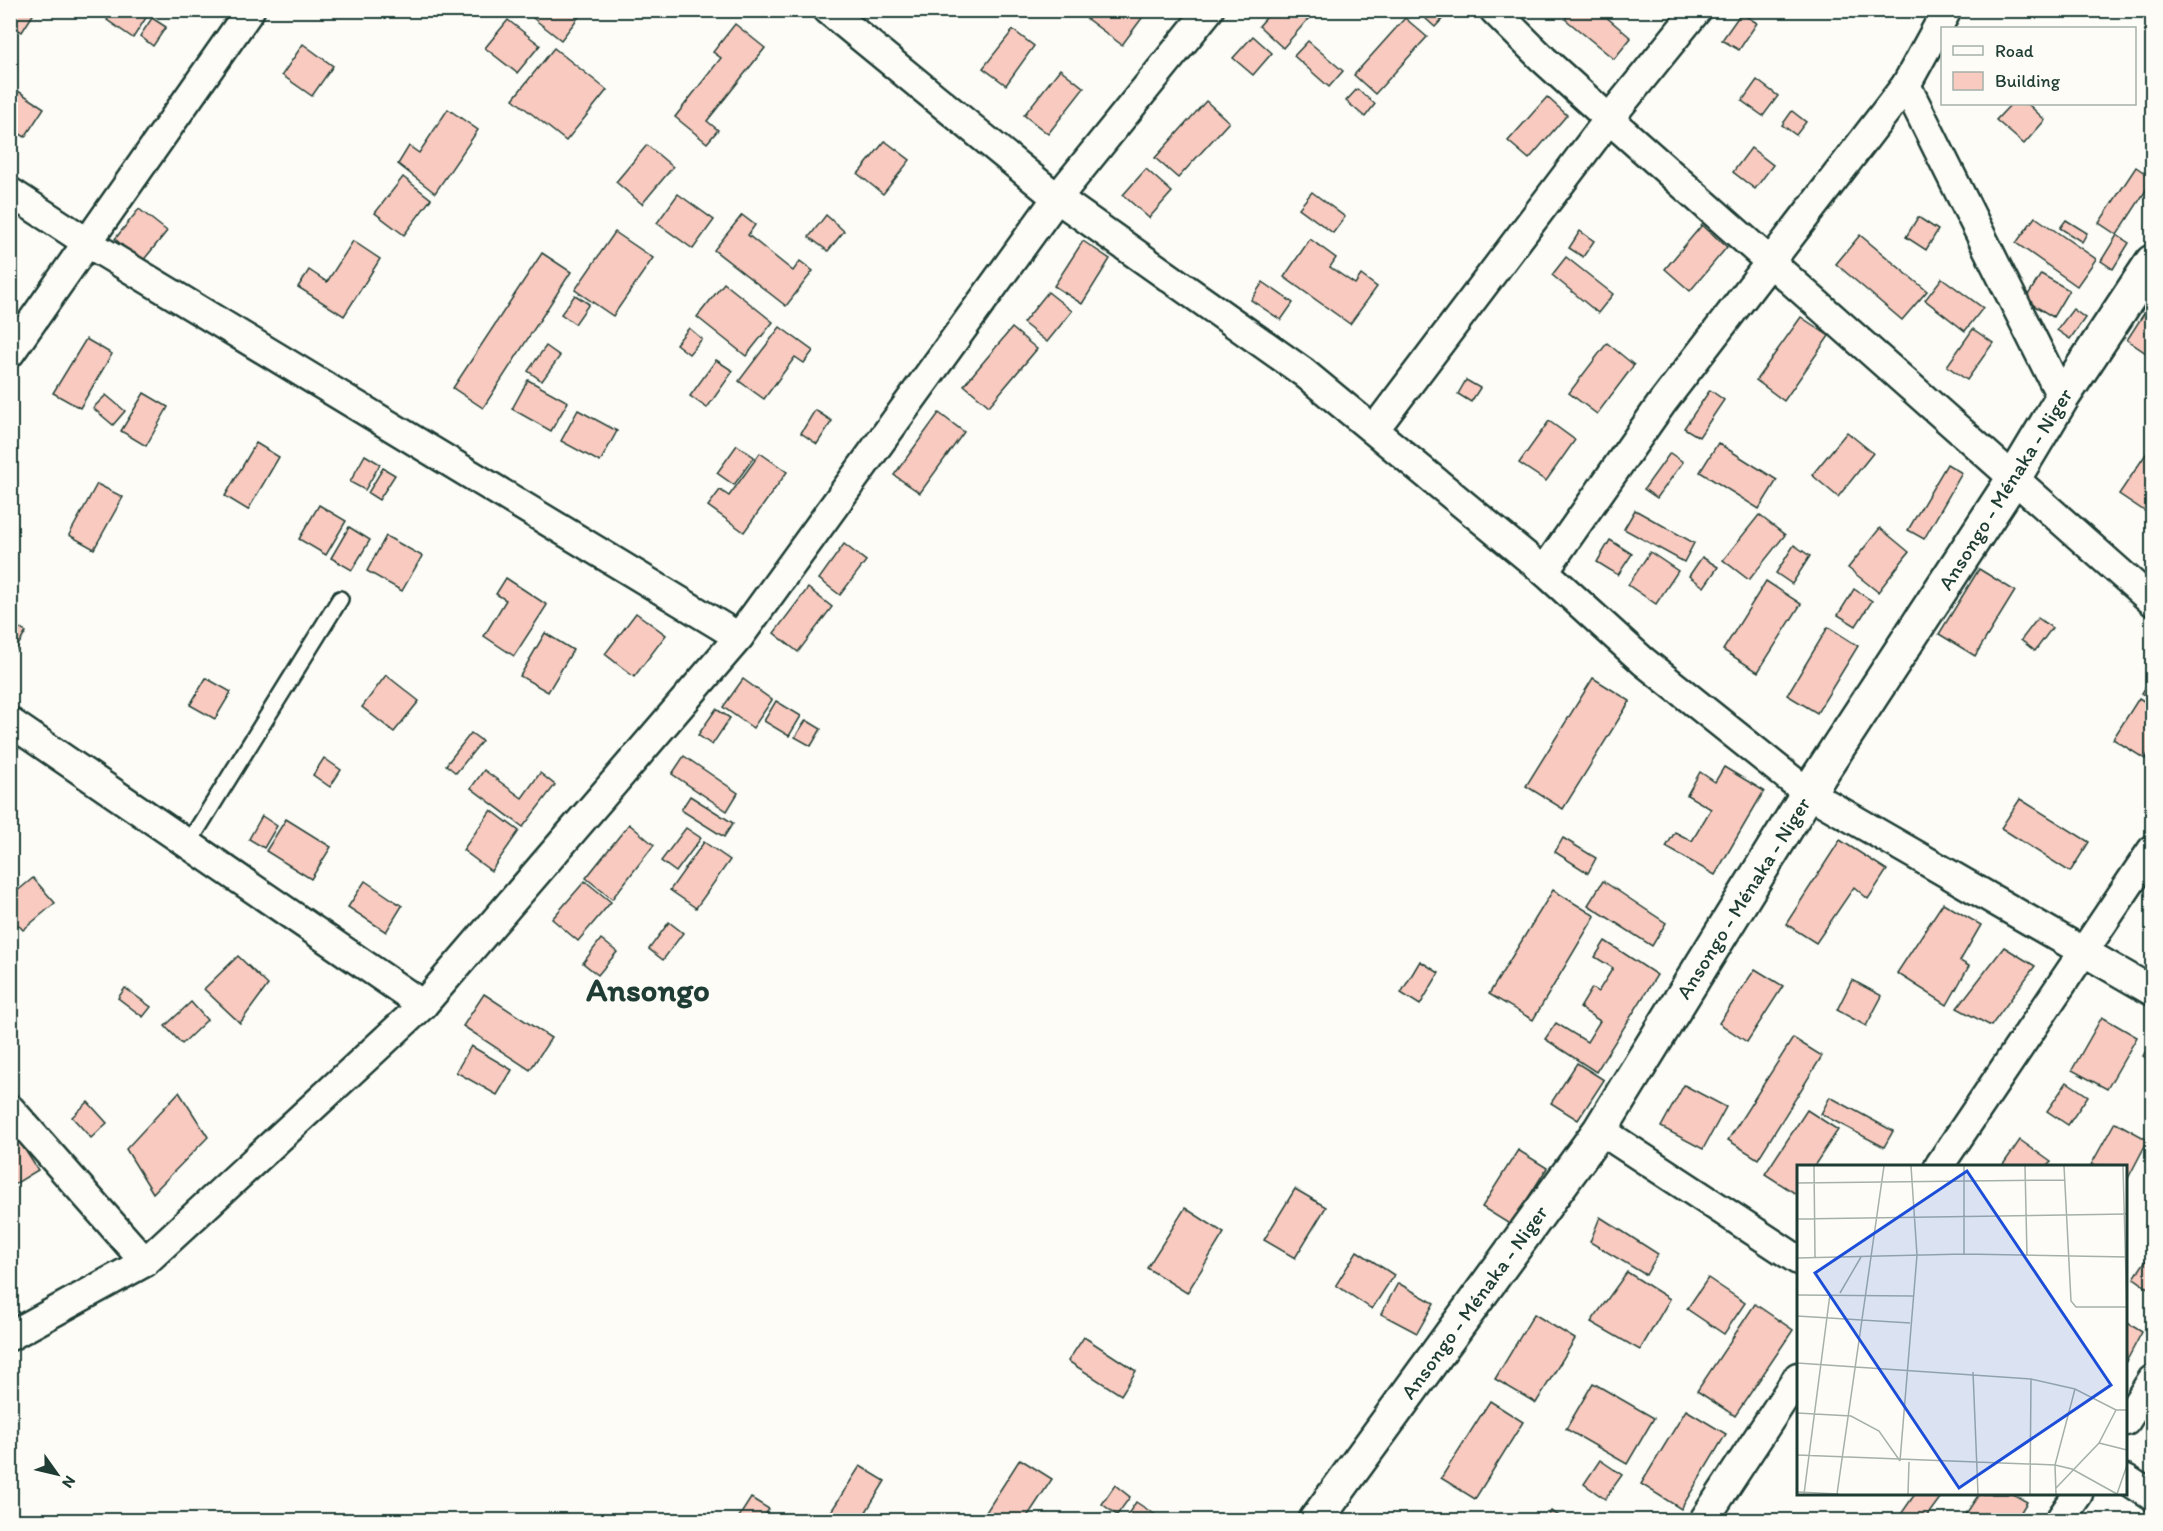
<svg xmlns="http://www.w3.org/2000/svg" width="2163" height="1531" viewBox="0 0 2163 1531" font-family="Itim,sans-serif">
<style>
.building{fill:#f9cabf;stroke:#1f3d34;stroke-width:1.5}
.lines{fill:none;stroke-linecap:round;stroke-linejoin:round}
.service-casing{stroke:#1f3d34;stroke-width:20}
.minor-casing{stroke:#1f3d34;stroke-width:33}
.secondary-casing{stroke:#1f3d34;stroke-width:38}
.service{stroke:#fdfcf7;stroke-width:15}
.minor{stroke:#fdfcf7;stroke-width:28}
.secondary{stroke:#fdfcf7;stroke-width:33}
.labels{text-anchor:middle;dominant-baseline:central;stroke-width:4.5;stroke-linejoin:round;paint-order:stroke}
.street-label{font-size:21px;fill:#1f3d34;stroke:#fdfcf7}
.town-label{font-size:33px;font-weight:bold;fill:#1f3d34;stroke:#fdfcf7}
.inset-road{fill:none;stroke:#a4b0a9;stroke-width:1.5}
.view{fill:#1d4ed8;fill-opacity:0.15;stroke:#1d4ed8;stroke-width:3}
.inset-edge{fill:none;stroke:#1f3d34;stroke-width:3}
</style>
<rect width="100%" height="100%" fill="#fdfcf7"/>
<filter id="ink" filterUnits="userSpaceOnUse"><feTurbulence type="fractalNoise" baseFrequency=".0167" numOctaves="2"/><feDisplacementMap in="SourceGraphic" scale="12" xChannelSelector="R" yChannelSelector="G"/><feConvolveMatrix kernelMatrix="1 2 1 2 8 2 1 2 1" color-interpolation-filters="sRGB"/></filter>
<g filter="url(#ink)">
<g class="building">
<path d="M10,10H36L22,32L10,25Z"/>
<path d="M114,10H151L133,38L107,20Z"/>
<path d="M533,10H584L561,40L529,15Z"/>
<path d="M1075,10H1148L1122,45Z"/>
<path d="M1273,10H1316L1283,48L1259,26Z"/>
<path d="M1416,10H1445L1448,13L1435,27Z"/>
<path d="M1573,10H1598L1631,38L1614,59L1565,19Z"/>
<path d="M1741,13L1757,23L1739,50L1722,40Z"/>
<path d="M152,18L166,27L153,46L140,36Z"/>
<path d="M1405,18L1427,37L1375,94L1354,75Z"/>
<path d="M508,20L540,45L517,73L485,48Z"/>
<path d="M735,24L765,48L707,121L718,130L707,143L675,117L721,58L713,52Z"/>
<path d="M1013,30L1034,46L1006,85L983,68Z"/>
<path d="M1253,36L1272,53L1253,75L1233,58Z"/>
<path d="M1308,41L1343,71L1329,87L1294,56Z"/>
<path d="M303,44L333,66L312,96L282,75Z"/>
<path d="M554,48L607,90L566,141L513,99Z"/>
<path d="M1060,69L1084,88L1048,134L1024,115Z"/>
<path d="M1757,80L1778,96L1763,116L1742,101Z"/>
<path d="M1357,89L1375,104L1365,117L1346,101Z"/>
<path d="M18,91L44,108L25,137L10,128V103Z"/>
<path d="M1547,97L1567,115L1529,159L1508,141Z"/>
<path d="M1206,101L1229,122L1178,178L1155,158Z"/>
<path d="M2011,104H2028L2045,120L2024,144L1996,120Z"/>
<path d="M448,109L478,130L435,193L398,164L409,146L419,153Z"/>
<path d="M1792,111L1806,122L1796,135L1782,125Z"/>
<path d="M885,141L910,160L883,194L858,174Z"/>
<path d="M647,145L673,167L642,204L616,182Z"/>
<path d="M1751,148L1773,165L1755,189L1733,172Z"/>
<path d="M2136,167L2152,178V181L2117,235L2099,223Z"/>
<path d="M1146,169L1172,192L1149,218L1123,195Z"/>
<path d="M403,177L431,199L404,235L375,213Z"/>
<path d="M1312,192L1345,217L1333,233L1299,208Z"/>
<path d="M678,194L714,220L693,249L657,223Z"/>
<path d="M139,209L167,231L142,262L115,239Z"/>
<path d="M742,215L755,225L748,235L793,271L800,261L813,271L786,306L714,250Z"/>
<path d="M826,215L844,231L828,251L809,237Z"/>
<path d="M1918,217L1938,230L1926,250L1906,237Z"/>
<path d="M2035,217L2096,259L2077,286L2016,243Z"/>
<path d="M2066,220L2087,233L2082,242L2060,228Z"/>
<path d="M1702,225L1727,247L1690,291L1665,269Z"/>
<path d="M1580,231L1594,241L1583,257L1569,248Z"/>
<path d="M615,232L653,258L613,316L575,290Z"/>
<path d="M1860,235L1927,291L1902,320L1836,264Z"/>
<path d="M2117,235L2129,243L2113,269L2101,261Z"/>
<path d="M1310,239L1336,258L1330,267L1355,284L1361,275L1377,287L1350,324L1284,277Z"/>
<path d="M353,241L380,259L344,316L298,287L309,270L327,282Z"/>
<path d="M1083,241L1110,259L1082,304L1054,286Z"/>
<path d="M542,253L571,272L483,408L453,388Z"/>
<path d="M1566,257L1613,294L1598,313L1552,275Z"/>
<path d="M2041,274L2069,290L2053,317L2025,300Z"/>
<path d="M1942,278L1983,308L1965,331L1925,300Z"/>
<path d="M1263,282L1293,303L1281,320L1251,300Z"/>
<path d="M724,283L773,322L746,356L697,317Z"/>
<path d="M1048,292L1072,311L1047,342L1023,323Z"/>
<path d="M575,295L589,304L575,324L561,314Z"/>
<path d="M2152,301V357L2127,340Z"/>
<path d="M2073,309L2085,318L2070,339L2057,330Z"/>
<path d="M1801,317L1829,336L1784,401L1756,380Z"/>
<path d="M780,327L813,351L804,363L795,357L764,399L739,381Z"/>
<path d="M689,328L702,339L689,354L676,344Z"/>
<path d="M1012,328L1037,349L989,406L964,385Z"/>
<path d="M1973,329L1993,343L1967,380L1947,366Z"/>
<path d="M86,339L112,354L80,408L53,393Z"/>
<path d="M1607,343L1634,365L1597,414L1569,393Z"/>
<path d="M546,346L560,356L542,381L528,371Z"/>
<path d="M716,360L733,371L707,408L690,396Z"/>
<path d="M528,380L568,402L551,431L512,409Z"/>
<path d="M1466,380L1480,388L1471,402L1458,394Z"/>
<path d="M1710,390L1724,400L1699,437L1684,428Z"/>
<path d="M144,393L168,407L146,446L121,431Z"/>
<path d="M106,395L125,411L113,425L93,408Z"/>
<path d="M578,410L617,431L600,462L561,441Z"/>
<path d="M815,410L832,421L817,444L801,433Z"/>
<path d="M939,413L964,432L920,493L894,475Z"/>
<path d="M1549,421L1575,440L1546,481L1519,463Z"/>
<path d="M1847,432L1873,453L1838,497L1812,475Z"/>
<path d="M256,443L279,457L248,510L225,496Z"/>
<path d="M1718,443L1777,480L1759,509L1700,472Z"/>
<path d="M737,445L754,457L734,485L717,473Z"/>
<path d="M2152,445V516L2119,494Z"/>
<path d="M760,453L787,472L744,532L708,506L720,490L729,496Z"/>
<path d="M1670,453L1683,462L1657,498L1644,489Z"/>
<path d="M365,455L380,464L365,490L350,482Z"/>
<path d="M1947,464L1962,473L1924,539L1908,530Z"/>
<path d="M383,468L395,475L379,500L368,493Z"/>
<path d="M97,484L123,497L94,549L69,535Z"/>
<path d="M319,505L346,521L326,555L299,539Z"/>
<path d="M1635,510L1694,543L1684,562L1624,529Z"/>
<path d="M1759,515L1785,535L1749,580L1723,560Z"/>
<path d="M349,527L370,540L352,570L331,558Z"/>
<path d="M1880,528L1909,552L1878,592L1848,568Z"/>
<path d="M386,536L422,556L402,591L367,571Z"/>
<path d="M1610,540L1632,554L1618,575L1597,562Z"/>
<path d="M844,544L866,561L840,595L819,579Z"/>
<path d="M1794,545L1810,556L1792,584L1776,573Z"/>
<path d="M1650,552L1678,571L1656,604L1628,585Z"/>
<path d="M1702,557L1718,567L1704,587L1689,576Z"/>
<path d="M1979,569L2015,591L1975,656L1939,634Z"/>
<path d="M506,578L547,605L514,656L484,636L506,600L496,594Z"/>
<path d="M1766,581L1801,604L1758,672L1723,650Z"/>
<path d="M808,588L832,607L798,652L774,633Z"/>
<path d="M1854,589L1872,601L1856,626L1838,615Z"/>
<path d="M636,613L666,635L634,677L605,654Z"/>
<path d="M2038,618L2052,628L2035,651L2021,640Z"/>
<path d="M10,623L26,632L10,659Z"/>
<path d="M1828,627L1858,646L1817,713L1787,695Z"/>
<path d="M545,633L573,650L548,692L520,676Z"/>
<path d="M386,675L419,701L394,732L362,707Z"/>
<path d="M2152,677V700L2142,693Z"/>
<path d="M206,678L231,692L215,719L190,705Z"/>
<path d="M1593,678L1630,701L1563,809L1526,786Z"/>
<path d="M743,679L772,700L753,728L723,707Z"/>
<path d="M2139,698L2152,706V747L2145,759L2113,739Z"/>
<path d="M776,701L801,716L789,736L764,721Z"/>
<path d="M716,709L730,718L712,745L698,735Z"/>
<path d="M806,720L821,729L811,746L795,737Z"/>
<path d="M471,733L482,741L456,773L446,765Z"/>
<path d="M684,756L738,793L727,811L672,774Z"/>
<path d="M324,758L341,770L330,787L313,775Z"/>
<path d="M1724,767L1764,791L1715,875L1666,847L1675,832L1692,841L1711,809L1687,795L1700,772L1715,782Z"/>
<path d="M484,770L522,798L540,773L555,785L523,827L471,788Z"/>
<path d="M690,796L733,823L724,837L681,810Z"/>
<path d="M2020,799L2089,842L2070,872L2001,828Z"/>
<path d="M491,810L519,831L491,871L463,850Z"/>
<path d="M262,816L277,826L264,848L249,839Z"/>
<path d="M286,819L331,847L311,879L266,851Z"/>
<path d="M629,824L654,845L612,899L586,878Z"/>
<path d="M686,828L701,838L676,872L661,861Z"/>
<path d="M1563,838L1596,858L1588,873L1555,852Z"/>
<path d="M1840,840L1887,870L1868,899L1854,887L1816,943L1786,924Z"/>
<path d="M704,842L730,860L696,908L670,890Z"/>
<path d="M33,878L55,903L23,930L10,916V897Z"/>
<path d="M365,881L402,906L386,932L348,907Z"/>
<path d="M585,881L611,902L578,941L552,919Z"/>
<path d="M1603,881L1666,923L1652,946L1588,905Z"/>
<path d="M1553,890L1595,916L1533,1020L1489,994Z"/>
<path d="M1943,903L1981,925L1960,961L1969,966L1947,1005L1897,973Z"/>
<path d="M669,922L683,933L663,960L649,949Z"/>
<path d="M601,939L617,952L598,975L583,963Z"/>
<path d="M1605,941L1657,975L1596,1072L1545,1039L1556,1023L1587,1042L1600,1021L1580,1008L1592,988L1598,992L1613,968L1595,957Z"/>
<path d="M2004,947L2035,966L1991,1026L1957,1008Z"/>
<path d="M238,956L268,985L240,1023L204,989Z"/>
<path d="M1420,961L1439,973L1420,1005L1401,993Z"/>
<path d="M1755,969L1783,986L1747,1042L1719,1023Z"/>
<path d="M1852,980L1882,996L1866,1026L1837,1010Z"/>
<path d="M125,988L151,1007L143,1017L118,998Z"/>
<path d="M484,994L551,1038L530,1070L463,1026Z"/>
<path d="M191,1002L207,1020L182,1044L165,1026Z"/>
<path d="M2102,1017L2137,1037L2107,1089L2072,1070Z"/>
<path d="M1793,1038L1822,1056L1758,1159L1728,1140Z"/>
<path d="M2152,1040V1062L2143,1056Z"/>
<path d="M471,1046L512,1070L497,1095L456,1072Z"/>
<path d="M1577,1063L1604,1080L1578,1120L1551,1103Z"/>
<path d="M2067,1082L2088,1096L2068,1125L2047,1111Z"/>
<path d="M1684,1085L1726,1107L1703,1149L1661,1127Z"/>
<path d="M179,1092L208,1137L153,1193L126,1149Z"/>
<path d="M1830,1097L1893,1131L1884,1147L1821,1114Z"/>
<path d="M88,1102L107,1123L91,1138L72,1117Z"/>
<path d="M1807,1110L1838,1130L1814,1166H1798V1191L1796,1194L1765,1174Z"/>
<path d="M2115,1122L2148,1140L2126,1182V1166L2091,1165Z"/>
<path d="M16,1136L38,1170L10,1187V1140Z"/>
<path d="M2020,1140L2051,1162L2047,1166H2002Z"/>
<path d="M1518,1150L1547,1168L1511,1225L1482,1207Z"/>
<path d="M1295,1189L1326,1207L1295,1258L1264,1240Z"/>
<path d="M1185,1208L1224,1233L1187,1293L1147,1268Z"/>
<path d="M1600,1217L1658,1254L1646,1275L1590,1242Z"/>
<path d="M1357,1251L1394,1275L1372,1309L1336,1285Z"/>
<path d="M2152,1251V1291L2134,1278Z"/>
<path d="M1627,1272L1670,1299L1640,1350L1591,1322Z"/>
<path d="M1708,1278L1745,1303L1724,1334L1687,1309Z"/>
<path d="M1398,1283L1434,1303L1417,1333L1381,1314Z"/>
<path d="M1755,1304L1793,1330L1735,1416L1697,1391Z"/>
<path d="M1534,1314L1575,1339L1536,1403L1495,1379Z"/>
<path d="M2126,1322L2142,1332L2126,1362Z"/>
<path d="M1084,1337L1136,1371L1121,1395L1068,1361Z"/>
<path d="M1593,1383L1654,1418L1627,1464L1566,1429Z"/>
<path d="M1490,1401L1523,1422L1475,1499L1441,1478Z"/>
<path d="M1686,1410L1726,1434L1681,1509L1641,1484Z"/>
<path d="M1020,1459L1052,1479L1025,1520H981Z"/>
<path d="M1600,1460L1622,1475L1605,1499L1584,1484Z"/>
<path d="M860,1466L885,1481L861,1520H831L827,1518Z"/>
<path d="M1115,1485L1130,1497L1117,1515L1102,1504Z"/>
<path d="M1915,1494H1943L1924,1520H1897Z"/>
<path d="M1979,1494H2013L2027,1502L2016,1520H1962Z"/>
<path d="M751,1498L769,1509L762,1520H737Z"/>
<path d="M1136,1502L1163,1520H1124Z"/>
<path d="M1551,1511L1566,1520H1545Z"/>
</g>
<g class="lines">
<defs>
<path id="service" d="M188,844L340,599"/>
<g id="minor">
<path d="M828,10L1057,198L1303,372L1544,571L1643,661L1808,793L2152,991"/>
<path d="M1494,10L1543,59L1609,119L2152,601"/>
<path d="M1906,85L2062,398"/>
<path d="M10,192L88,243L739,637"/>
<path d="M10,353L250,10"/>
<path d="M1374,430L1609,119L1697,10"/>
<path d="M1544,571L1662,403L1906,85L1947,10"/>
<path d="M10,722L423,1005"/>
<path d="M10,1109L145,1262"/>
<path d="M1600,1130L1798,1260"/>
<path d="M1939,1166L2152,850"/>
<path d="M10,1336L145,1262L423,1005L739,637L1057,198L1209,10"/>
<path d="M2126,1421L2152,1380"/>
<path d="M2126,1479L2152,1496"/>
<path d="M1704,1520L1798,1377"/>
<path d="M2060,1520L2078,1494"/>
</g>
<path id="secondary" d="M1316,1520L1600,1130L1808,793L2014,478L2062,398L2152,262"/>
</defs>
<use href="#service" class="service-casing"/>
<use href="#minor" class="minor-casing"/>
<use href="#secondary" class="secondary-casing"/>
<use href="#service" class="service"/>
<use href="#minor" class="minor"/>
<use href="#secondary" class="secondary"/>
</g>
</g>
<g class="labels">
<g class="street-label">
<text transform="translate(2005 489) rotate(-58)">Ansongo - Ménaka - Niger</text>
<text transform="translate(1743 898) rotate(-58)">Ansongo - Ménaka - Niger</text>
<text transform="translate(1474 1302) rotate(-54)">Ansongo - Ménaka - Niger</text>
</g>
<g class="town-label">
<text x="648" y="989">Ansongo</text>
</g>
</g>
<g transform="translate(1797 1165)">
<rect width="330" height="330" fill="#fdfcf7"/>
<path class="inset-road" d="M17,1L18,92M167,1V89M228,1L230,91M267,1L274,136L279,142H330M326,1L330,152M0,18L268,15M0,54L330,49M0,93L167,89L330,92M43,128L64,92M0,130L116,131M0,151L113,158M0,198L234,214L278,224L319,245H330M176,207L181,329M0,248L54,251L82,266L103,296M302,278L330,285M0,290L258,300L275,304L320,329M103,296L120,90L114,1M259,323L302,278L319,245M0,327L42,329M7,329L33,129M40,329L87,1M111,329L112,297M233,329L234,214M259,329L258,300L278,224M320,329L330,300"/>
<path class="view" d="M170,6L314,220L162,323L18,108Z"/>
<rect width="330" height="330" class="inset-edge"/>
</g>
<rect width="2163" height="1531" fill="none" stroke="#fdfcf7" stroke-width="36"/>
<rect x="18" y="18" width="2127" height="1495" fill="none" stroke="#1f3d34" stroke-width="2" filter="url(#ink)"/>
<rect x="1941" y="27" width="195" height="78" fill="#fdfcf7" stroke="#a4b0a9" stroke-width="1.5"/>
<rect x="1953" y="46" width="30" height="9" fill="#fdfcf7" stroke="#a4b0a9" stroke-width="1.5"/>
<text x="1995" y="57" font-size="18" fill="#1f3d34">Road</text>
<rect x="1953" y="72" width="30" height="18" fill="#f9cabf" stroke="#a4b0a9" stroke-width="1.5"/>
<text x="1995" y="87" font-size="18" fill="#1f3d34">Building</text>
<g transform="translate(57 1474) rotate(124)" stroke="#fdfcf7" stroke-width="4.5" paint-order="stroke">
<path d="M0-4.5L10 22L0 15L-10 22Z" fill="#1f3d34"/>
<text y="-9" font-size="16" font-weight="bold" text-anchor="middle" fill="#1f3d34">N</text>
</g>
</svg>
